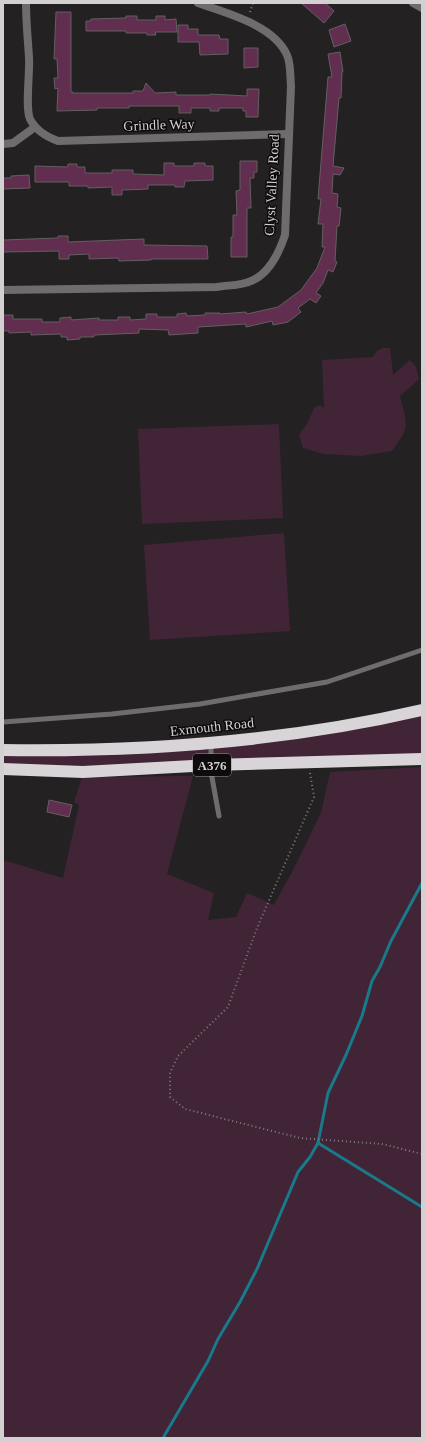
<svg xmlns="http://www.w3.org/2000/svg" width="425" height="1441" viewBox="0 0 425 1441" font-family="Georgia,serif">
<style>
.green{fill:#422437}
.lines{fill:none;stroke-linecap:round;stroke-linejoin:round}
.stream{stroke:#187a8a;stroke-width:3}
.building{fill:#612e4f;stroke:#635f61}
.path{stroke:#817e80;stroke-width:2;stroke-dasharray:1 3;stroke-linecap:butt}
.lane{stroke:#6e6c6d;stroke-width:5}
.street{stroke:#6e6c6d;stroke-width:8}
.highway{stroke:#d9d4d7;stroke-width:12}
.labels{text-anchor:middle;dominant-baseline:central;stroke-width:3;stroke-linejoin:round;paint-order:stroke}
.shield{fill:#0d0b0c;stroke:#989597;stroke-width:1}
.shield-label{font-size:13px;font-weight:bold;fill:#d3d0d2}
.street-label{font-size:14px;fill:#d3d0d2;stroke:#0d0b0c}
</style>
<rect width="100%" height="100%" fill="#242123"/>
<g class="green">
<path d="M383,348H390L393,375L410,360L416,367L419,379L407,390L400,396C407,426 411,425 392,451L361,456L324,454L303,448L299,435L308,422L314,408L320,405L324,408L322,360L373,357L377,351Z"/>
<path d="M279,424L283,518L142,524L138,429Z"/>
<path d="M284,533L290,631L150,640L144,545Z"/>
<path d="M422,714V754L77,768L3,764V756L127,755L232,747L361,729Z"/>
<path d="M422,767V1438H3V860L63,878L79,805L74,802L82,777L193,776L167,874L214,893L208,920L236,917L247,893L274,905L292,872L321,813L330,772Z"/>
</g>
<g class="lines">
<g class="stream">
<path d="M318,1143L422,1207"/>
<path d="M163,1438L208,1361L218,1339L240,1302L257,1269L298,1172L310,1157L318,1143L328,1093L346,1055L362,1016L372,981L380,967L391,941L422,883"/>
</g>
</g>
<g class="building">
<path d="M301,3H325L334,11L324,23Z"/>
<path d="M56,12H71V92H73V93H133V91H143L146,83L155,93L176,92V95H210V94L247,96V89H259L258,117H246V111H243V108H219V111H210V108H191V113H179V106H129V108H97V110L57,111L58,88L55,89L54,78H58L57,59H54Z"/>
<path d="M126,16H137V20H156V16H165V20L176,19L177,32H155L156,35H147V33H126V31H86V21H91V19L126,18Z"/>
<path d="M345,24L351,41L334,47L329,30Z"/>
<path d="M178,25H188V29H198V35H219L220,39H228V54L200,55L199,42H178Z"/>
<path d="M244,48H258V67L244,68Z"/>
<path d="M340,52L343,72H342L341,98H339L333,166L344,168L340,175L333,174L332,193L338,194L337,207L341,208L339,226H337L335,261L337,262L333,272L328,270L323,283L316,293L321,296L316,303L310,299L298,308L301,312L288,322L273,325L272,321L246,327V324L198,327V333L169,335L168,330L139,329V333L94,335V337H80V339L67,340V337H61V334L31,335V332L9,333V331H3V315H13V319H42V322H60V318L71,317V320L99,318V320H118V317H130V320L146,319V314H157V317H177V314L186,313L187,316L205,315V313H220V314L246,312L247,314L278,307L301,290L317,268L325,247H322L323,224H318L321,199H318L328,77H332L328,54Z"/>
<path d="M240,161H257V172H254V178H250L251,208H247V257H231V237H233V215H237L236,191L240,190Z"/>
<path d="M164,163H174V166H194V163H205V166H213V180L185,181L184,187H175V185H148V189L122,190V195H112V187L88,188V186H69V182H35V166L67,167L68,166V164H77V167H85V173H112V170H133V174L164,175Z"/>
<path d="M29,175L30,188L3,189V178H11V176Z"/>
<path d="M58,236H68V242L144,239V245L207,246L208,259H151V260L119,261L118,258L89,259V254L69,255V259H59V251L3,252V240L58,238Z"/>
<path d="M49,800L72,805L69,817L47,812Z"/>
</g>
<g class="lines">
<g class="path">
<path d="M250,12L253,3"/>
<path d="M310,773L314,797L257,928L228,1007L178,1056L170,1073V1097L185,1109L300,1138L383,1144L422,1154"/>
</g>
<g class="lane">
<path d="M3,722L112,714L200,704L327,682L422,650"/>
<path d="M211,744V772L219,816"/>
</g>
<g class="street">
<path d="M26,3C26,22 28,40 29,58C30,73 25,108 30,119C36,131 47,137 58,141L288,134"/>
<path d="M413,3L422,8"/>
<path d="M3,144L13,143L35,127"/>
<path d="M3,290L217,287C227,285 241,286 251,281C269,274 279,253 285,235L291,86C290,76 291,64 287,55C274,25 226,13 198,3"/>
</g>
<g class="highway">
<path d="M3,750C144,752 285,742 422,710"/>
<path d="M3,769L83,772L211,765L422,759"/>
</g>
</g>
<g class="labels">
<rect class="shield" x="193" y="754" width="38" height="22" rx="3"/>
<g class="shield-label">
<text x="212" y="765">A376</text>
</g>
<g class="street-label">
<text transform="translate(159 125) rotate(-2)">Grindle Way</text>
<text transform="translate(272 185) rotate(-87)">Clyst Valley Road</text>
<text transform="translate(212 727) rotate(-6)">Exmouth Road</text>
</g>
</g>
<rect width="425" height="1441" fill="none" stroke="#d3d0d2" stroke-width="8"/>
</svg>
